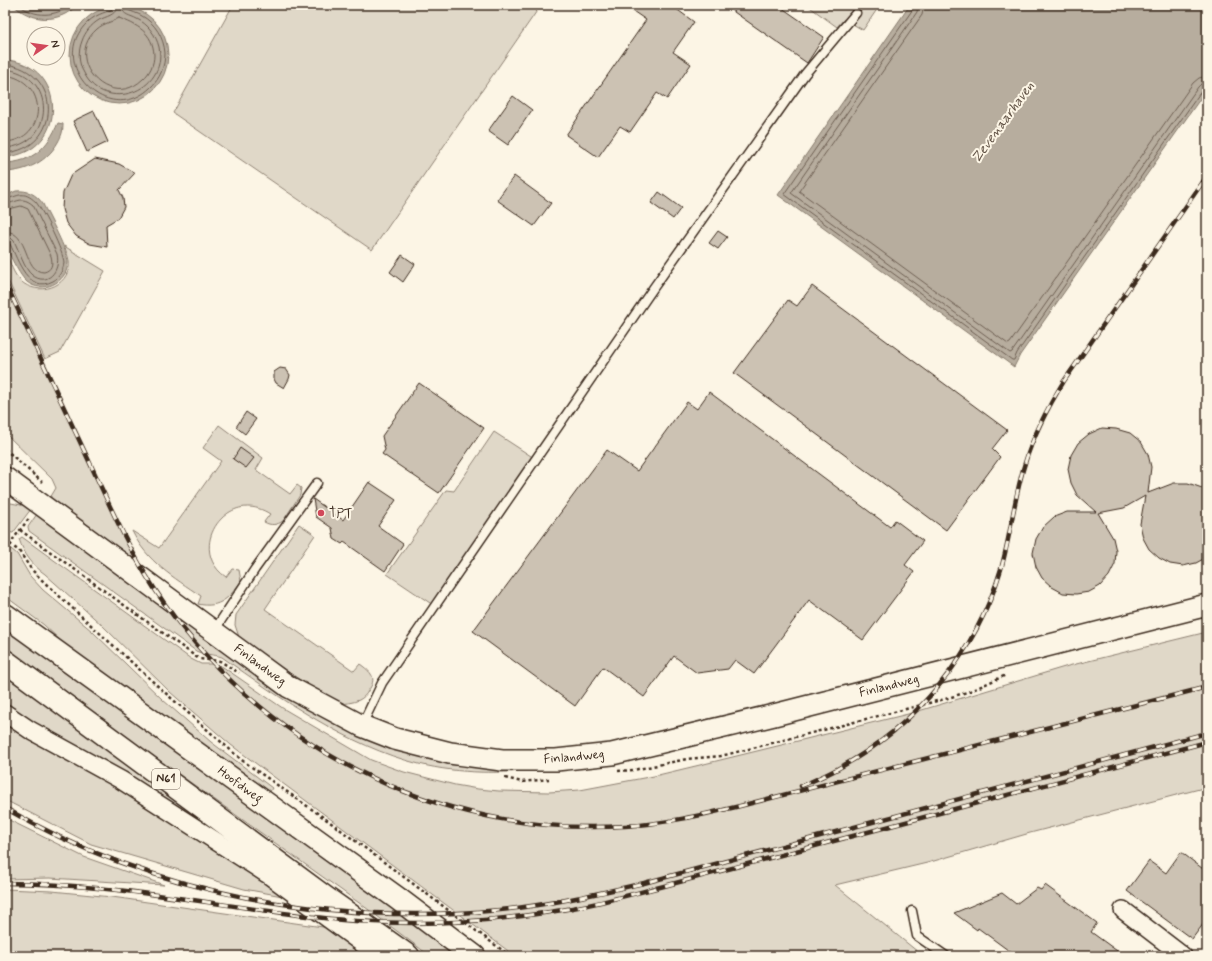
<svg xmlns="http://www.w3.org/2000/svg" width="1212" height="961" viewBox="0 0 1212 961" font-family="Mynerve,sans-serif">
<style>
.green{fill:#e0d8c8;stroke:#8e8173}
.water{fill:#b7ad9e;stroke:#85796b}
.lines{fill:none;stroke-linecap:round;stroke-linejoin:round}
.shore{stroke:#6d5e51;stroke-width:1}
.building{fill:#ccc2b3;stroke:#3b2a1e}
.service-casing{stroke:#3b2a1e;stroke-width:11}
.minor-casing{stroke:#3b2a1e;stroke-width:20}
.tertiary-casing{stroke:#3b2a1e;stroke-width:24}
.primary-casing{stroke:#3b2a1e;stroke-width:25}
.path{stroke:#3b2a1e;stroke-width:2.5;stroke-dasharray:3 3;stroke-linecap:butt}
.service{stroke:#fcf5e5;stroke-width:8}
.minor{stroke:#fcf5e5;stroke-width:17}
.tertiary{stroke:#fcf5e5;stroke-width:21}
.primary{stroke:#fcf5e5;stroke-width:22}
.rail-casing{stroke:#3b2a1e;stroke-width:4.5}
.rail{stroke:#fcf5e5;stroke-width:3;stroke-dasharray:9;stroke-linecap:butt}
.poi-dot{fill:#d1495b;stroke:#fcf5e5;stroke-width:1.5}
.labels{text-anchor:middle;dominant-baseline:central;stroke-width:4;stroke-linejoin:round;paint-order:stroke}
.shield{fill:#fcf5e5;stroke:#75675a;stroke-width:1}
.shield-label{font-size:12px;font-weight:bold;fill:#3b2a1e}
.poi-label{font-size:13px;fill:#3b2a1e;stroke:#fcf5e5;text-anchor:start}
.street-label{font-size:13px;fill:#3b2a1e;stroke:#fcf5e5}
.water-label{font-size:14px;font-style:italic;fill:#605144;stroke:#fcf5e5}
</style>
<rect width="100%" height="100%" fill="#fcf5e5"/>
<filter id="ink" filterUnits="userSpaceOnUse"><feTurbulence type="fractalNoise" baseFrequency=".025" numOctaves="2"/><feDisplacementMap in="SourceGraphic" scale="8" xChannelSelector="R" yChannelSelector="G"/><feConvolveMatrix kernelMatrix="1 2 1 2 8 2 1 2 1" color-interpolation-filters="sRGB"/></filter>
<g filter="url(#ink)">
<g class="green">
<path d="M233,5H541L372,250L173,113Z"/>
<path d="M807,5H880L863,30L844,19L837,27Z"/>
<path d="M64,246L105,271L60,352L45,359L5,274V250C9,259 12,271 18,278C32,296 65,291 69,267C70,260 67,253 64,246Z"/>
<path d="M5,282L123,535L143,571L110,547L50,498L56,488L52,479L5,433Z"/>
<path d="M219,425L263,458L256,470L290,494L297,485L301,488L300,495L283,521C277,525 271,526 264,522L270,514C227,486 185,549 226,577L232,569L239,570L241,581C230,597 220,609 198,604L201,596C173,577 147,562 132,531L159,548L221,461L203,448Z"/>
<path d="M494,432L534,458L433,605L387,574L446,490L454,491Z"/>
<path d="M11,503L26,506L31,509L13,533L5,532V504Z"/>
<path d="M37,514L306,704L543,769C502,774 460,774 419,764C348,746 281,699 222,657C213,654 204,655 196,651L29,531L28,527Z"/>
<path d="M299,524L315,535L265,609L354,671L360,664C371,672 378,678 368,691C366,695 363,698 359,700C353,703 345,703 338,705L240,640L235,625L236,615Z"/>
<path d="M22,537L191,659L201,664H216L223,667L284,709L371,760L404,772L455,785L478,789L499,791L549,792L580,790L654,776L704,764L912,713L1068,666L1207,632V787L1030,833L927,863L835,885L923,956H515L231,745L170,692L103,626L45,574C32,565 24,554 19,539Z"/>
<path d="M11,549L17,554L30,576L43,590L92,631L163,700L211,742L272,788L268,795L82,661L44,625L5,596V557Z"/>
<path d="M5,623L461,956H430L369,910L5,650Z"/>
<path d="M5,669L225,836L157,793L44,732L5,706Z"/>
<path d="M5,720L93,768L288,897L244,889L91,844L5,800Z"/>
<path d="M5,818L84,857L164,885L50,878L5,879Z"/>
<path d="M5,889L52,891L112,897L330,928L373,956H5Z"/>
</g>
<g class="water">
<path d="M13,5H77C59,24 32,22 13,5Z"/>
<path d="M910,5H1207V89L1020,355L1014,367L778,195Z"/>
<circle cx="119" cy="55" r="49"/>
<path d="M5,60C68,63 69,153 5,157Z"/>
<path d="M58,123L63,124C63,131 62,135 58,142C47,162 27,171 5,172V163C33,162 48,147 58,123Z"/>
<path d="M16,191C28,190 36,194 43,204C49,217 68,251 68,263C67,283 42,294 27,282C21,278 6,250 5,242C3,231 5,208 5,196Z"/>
</g>
<g class="lines">
<g class="shore">
<path d="M19,5C35,18 55,17 71,5"/>
<path d="M113,5L111,10C103,13 96,15 89,21C44,61 106,129 150,88C160,79 165,66 165,53C164,38 155,23 142,16C137,13 132,12 128,10L126,5"/>
<path d="M913,5V9L784,194L1012,360H1014L1017,353L1202,90L1207,87"/>
<path d="M918,5L917,12L791,193L1010,353L1012,352L1198,87L1202,83L1207,82"/>
<path d="M924,5L922,15L799,191L1008,344L1010,343L1193,83L1199,78L1207,76"/>
<path d="M118,7H121C124,16 130,15 137,19C148,24 156,35 159,47C168,92 104,114 84,73C78,63 78,51 82,41C85,32 91,25 99,20C107,16 114,16 118,7Z"/>
<path d="M119,18C137,25 153,32 154,55C154,64 150,73 143,79C109,112 62,59 97,29C104,23 112,22 119,18Z"/>
<path d="M5,64C63,70 63,149 5,153"/>
<path d="M5,69C57,74 56,145 5,148"/>
<path d="M5,75C49,80 48,140 5,142"/>
<path d="M5,199C19,197 22,189 36,202C43,211 64,253 64,263C63,270 59,278 53,281C28,294 18,260 10,244L5,242"/>
<path d="M5,204C17,203 21,195 33,205L57,254C61,271 47,287 32,275C24,269 19,250 14,241L11,238L5,237"/>
<path d="M5,210L21,206L28,209L51,256C53,264 52,270 44,272C23,272 30,232 5,231"/>
</g>
</g>
<g class="building">
<path d="M624,5H671L694,22L673,52L691,64L667,99L657,93L630,132L620,126L598,157L566,135L646,20Z"/>
<path d="M724,5H778L824,37L807,63Z"/>
<path d="M513,96L532,110L508,145L488,131Z"/>
<path d="M94,111L108,142L87,152L73,121Z"/>
<path d="M95,159L119,164L135,173L119,190L123,198L124,207L118,218L106,225L107,247L90,244L76,236L66,223L62,209L63,193L71,175Z"/>
<path d="M514,176L551,203L534,226L497,200Z"/>
<path d="M659,192L681,208L673,219L651,203Z"/>
<path d="M718,231L727,237L718,249L709,243Z"/>
<path d="M402,255L415,264L403,282L390,272Z"/>
<path d="M812,286L1007,430L992,449L1000,457L946,530L734,373L788,300L797,306Z"/>
<path d="M280,368L286,369L290,375L289,379L284,388L276,383L274,379V372Z"/>
<path d="M419,383L484,428L439,493L382,454L385,450L382,436Z"/>
<path d="M709,392L890,527L895,520L923,541L905,565L914,572L863,640L809,600L754,674L735,660L728,669L697,673L674,656L644,697L603,667L575,706L473,631L607,450L637,471L687,402L697,409Z"/>
<path d="M246,412L256,419L245,434L236,427Z"/>
<path d="M1102,428L1116,429L1130,433L1141,442L1148,454L1151,467L1148,493L1174,483H1188L1202,488L1207,492V557L1196,563L1183,566L1170,564L1159,558L1149,549L1143,538L1140,524L1145,496L1124,508L1098,513L1113,538L1116,551L1115,564L1109,576L1100,586L1089,592L1076,594L1063,593L1052,587L1042,578L1036,567L1033,553L1036,539L1043,527L1054,517L1067,512H1096L1077,495L1071,483L1068,469L1071,455L1078,443L1089,434Z"/>
<path d="M240,448L254,458L246,468L233,459Z"/>
<path d="M369,482L396,500L378,526L403,544L385,571L344,542L342,544L334,539L332,528L316,517L313,499L343,520Z"/>
<path d="M1181,852L1207,872V919L1192,939L1127,891L1149,861L1166,873Z"/>
<path d="M1045,885L1097,923L1091,932L1124,956H1016L978,928L977,930L954,913L1002,893L1016,904L1037,888L1041,890Z"/>
</g>
<g class="lines">
<defs>
<g id="service">
<path d="M214,631L255,569L317,483"/>
<path d="M362,725L382,683L654,287L805,74L856,13"/>
<path d="M912,911L917,936L946,956"/>
</g>
<g id="minor">
<path d="M5,713L30,730L121,780L267,874L379,956"/>
<path d="M1123,910L1183,956"/>
</g>
<path id="tertiary" d="M5,478L289,687L362,726L395,739L450,753L502,760H556L612,754L774,715L1207,605"/>
<g id="primary">
<path d="M5,615L397,898L474,956"/>
<path d="M5,661L326,898L408,956"/>
</g>
</defs>
<use href="#service" class="service-casing"/>
<use href="#minor" class="minor-casing"/>
<use href="#tertiary" class="tertiary-casing"/>
<use href="#primary" class="primary-casing"/>
<g class="path">
<path d="M5,449L42,482"/>
<path d="M20,530L199,659L220,661L239,673"/>
<path d="M5,540L19,551L31,569L45,583L162,690L243,761L330,822L510,956"/>
<path d="M5,550L30,517"/>
<path d="M618,771L633,770L687,759L721,756L945,699L970,691L1006,675"/>
<path d="M505,778L522,782L549,779"/>
</g>
<use href="#service" class="service"/>
<use href="#minor" class="minor"/>
<use href="#tertiary" class="tertiary"/>
<use href="#primary" class="primary"/>
<defs>
<g id="rail">
<path d="M5,282C33,342 61,402 89,461C109,504 128,548 154,588C256,745 437,838 625,826C664,824 702,815 740,806L1207,687"/>
<path d="M801,786C814,780 827,775 839,768C917,726 976,653 1001,569C1011,534 1014,497 1025,463C1034,433 1048,407 1064,381L1207,176"/>
<path d="M5,808C151,894 333,926 500,910C549,905 596,894 644,883L1207,733"/>
<path d="M5,883C93,883 182,899 269,911C298,915 327,919 356,921C431,926 509,921 583,906C612,900 640,892 668,885L1207,742"/>
</g>
</defs>
<use href="#rail" class="rail-casing"/>
<use href="#rail" class="rail"/>
</g>
</g>
<circle class="poi-dot" cx="321" cy="513" r="4"/>
<g class="labels">
<rect class="shield" x="152" y="769" width="28" height="20" rx="3"/>
<g class="shield-label">
<text x="166" y="779">N61</text>
</g>
<g class="poi-label">
<text x="329" y="513">TPT</text>
</g>
<g class="street-label">
<text transform="translate(260 665) rotate(36)">Finlandweg</text>
<text transform="translate(889 686) rotate(-14)">Finlandweg</text>
<text transform="translate(574 757) rotate(-5)">Finlandweg</text>
<text transform="translate(240 785) rotate(36)">Hoofdweg</text>
</g>
<g class="water-label">
<text transform="translate(1003 122) rotate(-54)">Zevenaarhaven</text>
</g>
</g>
<rect width="1212" height="961" fill="none" stroke="#fcf5e5" stroke-width="20"/>
<rect x="10" y="10" width="1192" height="941" fill="none" stroke="#3b2a1e" stroke-width="1.5" filter="url(#ink)"/>
<g transform="translate(46 46) rotate(77)"><circle r="19" fill="#fcf5e5" stroke="#afa495"/>
<path d="M0-3L7 15L0 10L-7 15Z" fill="#d1495b"/>
<text y="-6" font-size="11" font-weight="bold" text-anchor="middle" fill="#3b2a1e">N</text>
</g>
</svg>
